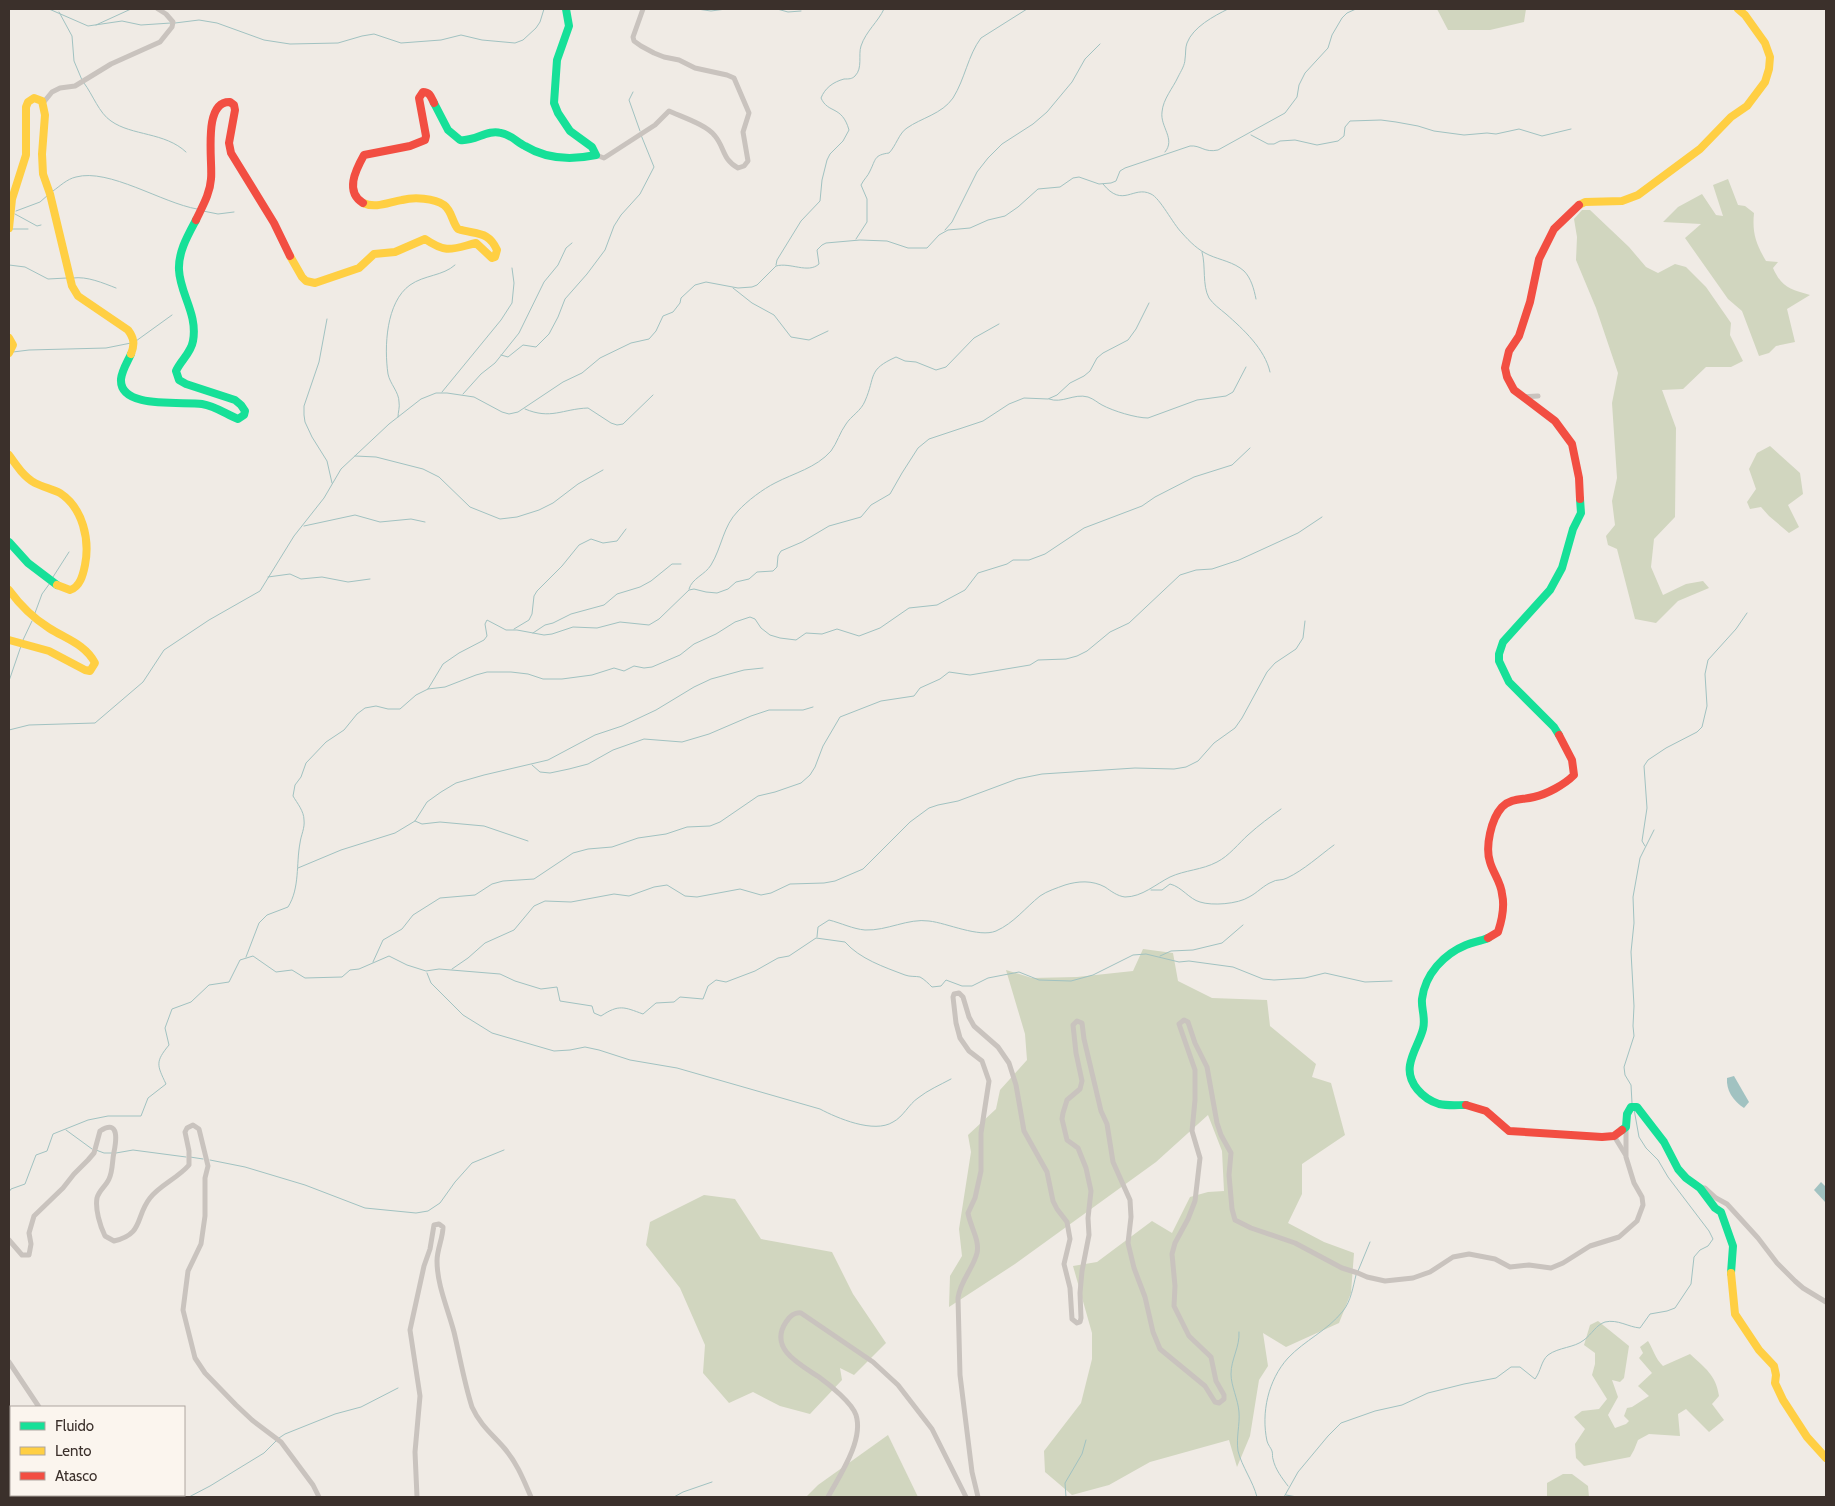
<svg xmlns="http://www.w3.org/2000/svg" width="1835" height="1506" viewBox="0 0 1835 1506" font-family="Cabin,sans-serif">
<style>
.green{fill:#d1d6bf}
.water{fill:#a1c2c1}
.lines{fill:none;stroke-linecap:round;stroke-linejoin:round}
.stream{stroke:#a1c2c1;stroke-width:1}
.street{stroke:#c9c3be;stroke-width:5}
.fast{stroke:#16e098;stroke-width:8}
.slow{stroke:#ffcf43;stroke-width:8}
.jam{stroke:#f24e42;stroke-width:8}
</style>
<rect width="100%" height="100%" fill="#f0ebe5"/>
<g class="green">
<path d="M1437,9H1526L1524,22L1490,30H1448Z"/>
<path d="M1728,179L1738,205L1745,206L1754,213C1752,233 1756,244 1766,261L1778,262L1773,268C1782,288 1790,289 1810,295L1787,309L1795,342L1776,346L1769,353L1759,356L1742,311L1728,299L1685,238L1701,224L1663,222L1678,207L1702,194L1716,215L1723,216L1713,185Z"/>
<path d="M1582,210H1590L1629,247L1646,267L1658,273L1675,264L1686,267L1706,287L1731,323L1730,335L1743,361L1731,367H1706L1683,389L1662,390L1676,428L1675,517L1654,539L1651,567L1663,595L1686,584L1703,581L1709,588L1678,601L1656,623L1635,619L1617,549L1608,545L1606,536L1615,525L1612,501L1617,478L1612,403L1618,373L1596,308L1576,260L1577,237L1574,219Z"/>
<path d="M1770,446L1800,473L1803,494L1788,505L1799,527L1789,533L1769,516L1761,507L1750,509L1747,502L1756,489L1749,469L1757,453Z"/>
<path d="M1143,949L1173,953L1178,981L1212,998L1267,1000L1270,1026L1316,1064L1312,1077L1331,1083L1345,1135L1302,1164V1194L1288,1223L1324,1242L1354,1253L1351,1293L1339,1323L1286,1347L1263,1333L1268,1366L1259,1380L1250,1436L1237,1467L1229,1440L1150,1462L1109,1485L1072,1495L1045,1472L1044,1451L1081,1403L1092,1359V1333L1073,1266L1097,1262L1152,1221L1172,1233L1190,1197L1208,1192L1224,1191L1222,1151L1208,1115L1156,1162L1015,1264L949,1307L950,1276L962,1256L959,1229L971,1152L968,1135L996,1109L1000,1090L1027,1060L1025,1034L1006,970L1032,978L1077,977L1133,971Z"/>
<path d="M704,1195L735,1199L761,1239L832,1252L853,1294L886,1343L854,1375L840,1368L842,1380L810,1414L780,1406L753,1392L729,1403L703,1373L705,1345L680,1288L646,1245L650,1222Z"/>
<path d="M1598,1321L1629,1346L1624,1378L1620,1382L1612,1380L1618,1397L1608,1415L1615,1428L1626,1424L1629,1421L1624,1416L1627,1408L1632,1407L1649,1396L1638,1386L1652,1373L1639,1358L1643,1353L1640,1347L1648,1341C1654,1351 1655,1358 1663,1366L1690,1354C1705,1368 1716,1375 1719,1396L1712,1404L1724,1420L1709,1432L1686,1409L1678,1414L1680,1436L1649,1434L1638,1440L1634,1450L1630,1457L1584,1466L1576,1458L1575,1444L1585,1429L1574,1417L1582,1411L1599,1409L1607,1399L1592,1375L1595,1364V1353L1584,1345L1590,1325Z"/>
<path d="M888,1435L918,1497H806L818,1485Z"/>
<path d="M1563,1474H1572L1588,1486L1589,1497H1547V1483Z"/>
</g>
<g class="water">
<path d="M1734,1076L1749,1102L1744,1108C1733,1101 1726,1090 1727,1078Z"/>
<path d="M1821,1182L1826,1187V1203L1814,1190Z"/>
</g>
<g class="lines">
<g class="stream">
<path d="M49,9L88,26L122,21L141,25L171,23"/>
<path d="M697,9L711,11L726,9"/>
<path d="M777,9L788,12L801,11"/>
<path d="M59,12L72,36L74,61L82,80"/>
<path d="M175,23L199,20L217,23L264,40L290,44L338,43L362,36L374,34L401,43L441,40L461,35L482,40L515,43L523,40L536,28L540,22L544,9"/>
<path d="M96,25L131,9"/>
<path d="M84,83C93,95 99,113 111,121C132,136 165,132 186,152"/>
<path d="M633,92L629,100L640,131"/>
<path d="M1251,135L1268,144H1274L1280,141L1295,140L1317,145L1338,141L1344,136L1345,127L1350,121L1381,120L1396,122L1418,126L1434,131L1464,135L1487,133L1496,134L1519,129L1542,136L1571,129"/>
<path d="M1165,152C1176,139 1160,127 1162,112C1163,99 1173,88 1178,77C1181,71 1185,65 1185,59C1186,54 1185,48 1187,43C1193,27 1214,16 1228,9"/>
<path d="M1103,184C1123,209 1133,185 1151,194C1160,198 1173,224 1182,233C1190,242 1198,250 1209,255C1220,260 1234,262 1244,271C1251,278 1254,289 1256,299"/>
<path d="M53,191C60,186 67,179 76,177C109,168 162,203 197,209"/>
<path d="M16,211L40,202L48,195"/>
<path d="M203,211L218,214L234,212"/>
<path d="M15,214L37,226L41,225"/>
<path d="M11,229H28"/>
<path d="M945,230L952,222L977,172L988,158L1002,144L1033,124L1047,112L1072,82L1085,59L1100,44"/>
<path d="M856,239L867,222V199L861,185C864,179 868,176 870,171C876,159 874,155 889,153C896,146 899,133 907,128C921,118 942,114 953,98C965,79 968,55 981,38L1027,9"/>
<path d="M1202,252C1206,266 1202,285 1209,298C1213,304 1220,309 1226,314C1243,329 1265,349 1270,372"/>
<path d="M9,265L25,267L48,279L67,278"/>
<path d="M776,265L777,260L801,221L820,201L822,180L827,160L830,154L843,141L849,130C842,105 828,114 821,98C825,88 833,82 844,79C849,79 852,79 855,76C863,68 858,55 861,46C866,31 878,22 884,9"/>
<path d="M73,278C87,276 103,283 116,288"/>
<path d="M733,288L752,303L774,315L791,337L809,340L828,331"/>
<path d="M327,319L319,362L304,406V415L305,422L312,437L327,461L332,483"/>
<path d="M136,341L172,315"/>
<path d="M13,352L29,350L106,348L131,343"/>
<path d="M501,355L508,357L523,345L536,347L549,334L558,317L565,299L587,274L605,250L614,226L621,215L640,194L654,167L641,135"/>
<path d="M442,392L501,320L512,303L514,283L512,268"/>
<path d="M463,394L481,374L495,363L519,333L544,282L558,265L566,248L572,243"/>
<path d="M1049,399C1062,404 1074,393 1088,397C1094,399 1098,403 1102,405C1113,411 1136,418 1148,418L1197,400L1226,396L1233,392L1246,367"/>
<path d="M525,409C551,420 562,409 588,408L611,423L617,425L623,424L653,395"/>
<path d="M398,417C398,412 400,407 399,402C399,392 390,384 388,374C384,347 386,302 410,285C424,275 443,276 455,265"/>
<path d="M355,456L376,457L423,469L439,477L470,507L500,519L517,517L539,510L553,503L578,484L603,470"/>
<path d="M304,526L355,515L380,522L411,519L425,522"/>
<path d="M53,577L69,552"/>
<path d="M268,577L290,574L301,579L322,577L348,582L370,579"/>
<path d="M689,589C692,578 705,575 711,565C722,547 723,526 738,511C747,501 763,489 775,483C794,473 816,468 831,451C837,443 840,432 846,424C851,416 861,411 865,401C876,376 867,370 896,357L905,361L916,362L936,370L946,367L974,338L999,324"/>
<path d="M35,613L42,594L50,583"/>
<path d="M514,629L529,620L532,614L534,596L537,591L562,566L579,545L591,539L603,543L617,541L626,529"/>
<path d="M533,633L545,625L553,623L571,614L604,605L617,594L640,587L651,581L672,564H681"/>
<path d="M23,640L32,621"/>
<path d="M9,681L21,646"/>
<path d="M428,689L445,687L476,675L487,672H511L528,674L543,679H562L592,675L614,668L624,671L634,666L644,668L652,667L680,655L694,644L716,634L735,622L750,617L755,619L761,628L770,635L780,638L796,640L806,633L822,634L837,629L859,636L880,628L909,608L937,605L965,590L978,573L1007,564L1013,560H1029L1045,554L1084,528L1142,506L1155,497L1194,477L1232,465L1250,448"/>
<path d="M9,730L29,725L95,723L143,682L164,650L209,620L260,591L294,536L324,498L341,469L389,424L421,399L436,393H447L474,397L502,412L509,414L518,412L563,382L582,373L600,358L631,343L649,339L656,331L663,316L673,312L680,303L681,298L695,285L706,282L738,288L752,287L757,285L776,266C790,262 808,274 819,264L817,250L822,245L826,243L860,240L887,241L908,248H927L939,235L948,230L970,228L988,220L1005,216L1018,207L1038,189L1060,187L1073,178L1079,177L1099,184L1111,183L1116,181L1120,171L1125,168L1190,146C1201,145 1204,153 1218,150L1285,113L1297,97L1299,85L1305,73L1328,48L1332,35L1342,18L1347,13L1356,9"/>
<path d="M532,765L540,772L550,773L569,769L588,764L613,750L644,739L682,742L709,734L751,716L769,710H803L813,707"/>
<path d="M415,821L422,824L440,822L484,826L528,841"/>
<path d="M1645,846L1642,841L1647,808L1644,766L1648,760L1666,748L1697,732L1702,727L1707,706L1705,674L1708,660L1736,629L1747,613"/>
<path d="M298,868L341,850L395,833L415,821L427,802L441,792L456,783L484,775L548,760L595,735L622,726L656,710L694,687L711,679L744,670L763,668"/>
<path d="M1151,890H1162L1170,884C1182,887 1189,899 1200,902C1212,906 1238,904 1249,897C1257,893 1264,885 1272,882C1276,879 1282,881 1287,878C1304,870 1319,856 1334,845"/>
<path d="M817,937L818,927L829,920C841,923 853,929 865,930C887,931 908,918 929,921C947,923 979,938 996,931C1014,923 1025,908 1040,896C1047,891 1057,888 1065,885C1078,881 1092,880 1105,887C1111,891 1117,896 1125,897C1142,897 1156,884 1170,877C1185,870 1202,870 1217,862C1229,856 1239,843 1248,835C1259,825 1270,817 1281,809"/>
<path d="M1160,956L1171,951L1193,950L1222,943L1243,925"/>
<path d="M246,957L259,923L267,915L288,907C300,888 296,864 300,843C301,835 305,828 304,820C304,811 297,803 293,796L295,785L301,777L306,763L326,742L344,730L357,714L365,708L376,706L388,709H400L416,695L428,689L443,664L459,653L484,640L487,636L485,624L487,620L506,630H517L544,635L552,634L573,627L597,628L620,622L649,625L659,619L689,590L694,589L706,592L717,593L728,589L736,582L749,579L757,572L773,571L777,567L778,556L781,551L802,542L829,526L861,517L871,505L890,494L902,473L918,448L929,439L983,421L1009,404L1024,398L1048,399L1057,395L1070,383L1084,376L1090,371L1097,358L1103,353L1128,340L1136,329L1149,303"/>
<path d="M373,962L383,940L402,929L413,915L440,898L475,895L492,884L503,881L534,879L573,853L588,849L612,847L638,838L666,834L687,827L710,826L720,822L758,796L775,792L801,783L810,775L815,767L823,746L840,717L881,701L914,696L920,688L940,679L949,672L970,675L1030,665L1038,660L1066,659L1077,656L1087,651L1110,632L1129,623L1180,575L1196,570L1212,569L1239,560L1298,533L1322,517"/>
<path d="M452,969L468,958L485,943L514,930L534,906L545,901L571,902L614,894L629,896L654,887L667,885L685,896L697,897L740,889L761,895L771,893L790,884L824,883L835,881L863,869L910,822L929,808L938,805L958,801L1017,779L1042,774L1135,768L1174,769L1186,767L1198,761L1214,743L1235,728L1242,718L1267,672L1275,663L1296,649L1303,638L1305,621"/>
<path d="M427,973L431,983L463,1015L492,1033L554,1051L570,1050L585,1047L599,1050L630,1060L677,1068L820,1109C837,1118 874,1134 893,1122C903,1117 909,1104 918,1098C928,1090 940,1085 951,1079"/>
<path d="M1632,1103L1631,1085L1625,1075L1624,1067L1634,1036L1633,1026L1634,1006L1631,952L1634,923L1633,897L1640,858L1654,830"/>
<path d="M66,1130L92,1149"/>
<path d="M96,1150L104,1153H112"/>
<path d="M116,1153L133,1150L186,1157"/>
<path d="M190,1157L203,1159"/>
<path d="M210,1160L245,1167L305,1185L365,1208L416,1213L428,1211L440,1203L455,1182L472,1163L504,1150"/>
<path d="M9,1192L11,1189L25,1184L36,1155L47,1151L53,1134L88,1120L108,1116H141L148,1098L166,1084C157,1065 155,1062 169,1045L165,1028L172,1009L191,1002L209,985L229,982L240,960L253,956L276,972L292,970L305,978L342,977L350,970L359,969L389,956L407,965L426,971L439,969L500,974L515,981L541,989L557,987L560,1001L592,1006L594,1013L601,1016C619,1004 624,1007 643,1014L656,1003L674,1002L680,997L703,999L708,986L716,980L726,982L755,971L778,958L789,956L816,938L845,942C860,959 884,967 905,975C910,977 916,976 920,977C924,979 929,984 932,987L941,986L946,980L962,986H972L988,978L1019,972L1039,980L1071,981L1093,975L1133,955L1146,954L1179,962L1189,961L1233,967L1263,979L1274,980L1305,978L1325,973L1365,982L1392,981"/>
<path d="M1358,1271L1370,1242"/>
<path d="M1239,1332C1240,1347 1231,1359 1231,1374C1231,1386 1238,1399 1239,1412C1240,1425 1236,1437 1238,1451C1242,1467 1253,1481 1257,1497"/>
<path d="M279,1438L285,1434L335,1414L361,1407L398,1388"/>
<path d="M1288,1486C1282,1478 1275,1469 1273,1459C1272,1457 1273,1454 1272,1451C1271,1448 1268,1445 1267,1441C1261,1413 1268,1380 1288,1358C1305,1340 1327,1331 1343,1311C1351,1301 1353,1287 1356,1275"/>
<path d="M1286,1495L1297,1497"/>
<path d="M189,1497L210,1486L264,1453L276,1441"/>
<path d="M674,1497L683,1492L712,1482"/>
<path d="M1066,1497L1065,1483L1082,1454L1086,1440"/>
<path d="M1284,1497L1298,1472L1328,1436L1341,1423L1375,1411L1402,1405L1428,1393L1464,1384L1496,1378L1511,1367H1520L1535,1379C1541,1371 1541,1361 1548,1355C1559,1347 1574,1348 1584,1340C1592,1334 1596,1325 1605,1322C1618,1319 1628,1327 1640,1328L1650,1314L1667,1311L1675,1308L1691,1284L1694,1257L1700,1250L1708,1246L1713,1239L1709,1231L1668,1177L1658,1160L1646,1148L1639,1137L1634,1109"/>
</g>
<g class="street">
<path d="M43,103L52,92L60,88L75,86L111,64L160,42L172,27L173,22L166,14L158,9"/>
<path d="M596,155L604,158L655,125L669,111C682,117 707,125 715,136C725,148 722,159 738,168L744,166L748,161L743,132L749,113L734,78L727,75L695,68L679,60L664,57L654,53L641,46L634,41L633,37L643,9"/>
<path d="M1522,397L1538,396"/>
<path d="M1614,1136L1625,1154"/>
<path d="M1700,1188H1705L1716,1198L1727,1204L1758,1238L1777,1263L1795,1281L1803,1288L1826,1302"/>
<path d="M9,1240L22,1255H29L31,1244L29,1233L34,1216L63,1188L74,1174L88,1160L94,1153L100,1131C120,1118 116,1142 114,1152C112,1161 113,1171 109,1179C106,1186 99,1190 97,1198C95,1209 100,1226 105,1236L114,1241C144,1234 135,1217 150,1198C160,1185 178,1178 189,1165V1151L185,1132L187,1128L193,1125L199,1129L208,1166L205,1178V1216L201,1244L188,1271L183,1310L195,1358L205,1373L236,1405L252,1420L281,1442L313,1485L319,1497"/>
<path d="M9,1362L39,1407"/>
<path d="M9,1463L11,1465"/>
<path d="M38,1495L39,1497"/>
<path d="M51,1495V1497"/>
<path d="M417,1497L415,1452L420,1396L410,1330L424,1266L430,1249L434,1225L439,1224L443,1227C443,1238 437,1249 437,1261C437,1285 448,1309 454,1332C460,1357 464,1382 472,1407C480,1425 493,1435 505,1449C517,1463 524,1481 531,1497"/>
<path d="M828,1497C840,1475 864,1440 856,1415C852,1403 830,1385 819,1377C801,1365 768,1349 786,1322C790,1316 794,1312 801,1313L873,1362L898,1385L932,1429L966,1497"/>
<path d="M978,1497L972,1472L960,1375L958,1298C960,1281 973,1269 977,1253C980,1240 970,1226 968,1213L975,1198L981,1171V1133L989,1081L982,1061L969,1051L960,1038L956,1023L953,997L954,994L959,993L963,997L969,1017L974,1026L998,1047L1009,1063L1016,1085L1024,1131L1047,1172L1053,1201L1057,1209L1067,1222L1070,1239L1064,1264L1070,1288L1072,1319L1077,1323L1080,1322L1081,1318L1080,1293L1082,1271L1089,1235L1088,1218L1091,1191L1086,1168L1078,1148L1067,1140L1062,1119L1063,1113L1067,1100L1080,1089L1082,1081L1076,1053L1073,1025L1077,1021L1082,1023L1084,1039L1101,1111L1107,1124L1113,1162L1130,1200L1131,1217L1128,1243L1134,1268L1145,1297L1153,1332L1160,1349L1205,1386L1215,1402L1219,1403L1224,1399V1395L1216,1381L1211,1357L1189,1336L1174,1306L1175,1286L1172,1254L1175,1243L1188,1219L1195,1201L1200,1158L1192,1131L1195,1100V1070L1179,1024L1184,1020L1188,1022L1195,1043L1207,1067L1217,1123L1221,1135L1231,1153L1229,1175L1232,1209L1235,1220L1251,1228L1295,1243L1342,1268L1358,1273L1367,1277L1385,1281L1413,1278L1430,1272L1453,1257L1469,1254L1495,1259L1510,1267L1529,1265L1551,1268L1563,1263L1590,1246L1619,1237L1637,1221L1643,1205L1642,1197L1634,1183L1626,1157V1127"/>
</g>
<g class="fast">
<path d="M434,103L448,130L460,140C475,142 487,129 501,133C510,134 517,142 525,146C546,159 572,160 596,155L592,147L570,131L558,113L554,103L557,60L569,26L566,9"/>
<path d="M131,354C128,361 122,370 121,379C119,410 183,401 202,404C215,406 226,414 238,419L244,415L245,411L241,405L235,400L186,384L179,380L176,371C181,360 191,353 193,341C198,314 180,294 179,270C178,252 188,235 196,220"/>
<path d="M9,542L28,563L57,585"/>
<path d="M1559,735L1554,727L1509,682L1499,661V654L1503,642L1550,590L1562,568L1573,529L1581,513L1580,499"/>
<path d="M1466,1105C1457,1105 1448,1106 1439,1104C1423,1099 1407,1083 1410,1065C1412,1052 1420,1041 1423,1029C1426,1018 1421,1009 1422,999C1425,974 1444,954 1466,945C1474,942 1481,941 1488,938"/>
<path d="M1622,1130L1626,1127L1627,1114L1631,1107H1637L1664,1142L1678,1169L1686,1178L1700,1188L1715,1208L1721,1212L1733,1246L1731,1273"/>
</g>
<g class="slow">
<path d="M1579,205L1585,202L1622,201L1638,195L1700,149L1731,117L1747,106L1765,82L1769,69L1770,57L1765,43L1745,15L1738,9"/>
<path d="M9,228L12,199L26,155V107L28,102L34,98L42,101L45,115L42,154L43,174L50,194L72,286L78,296L128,330C134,338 135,344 131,354"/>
<path d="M290,256L302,277L306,281L315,283L359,268L374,254L395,252L425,239C447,254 452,249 476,243L492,258L495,257L497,250C488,230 476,235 458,229C452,222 452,211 444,205C434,198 414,197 402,200C389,202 376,209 363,203"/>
<path d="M9,338L13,345L9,353"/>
<path d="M9,455C16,465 24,477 35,483C43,487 52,489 60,493C83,508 90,540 85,565C83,575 80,587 70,590L57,585"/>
<path d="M9,590C20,605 33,618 49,628C66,639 85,644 95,663L90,671L85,670L49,651L9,640"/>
<path d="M1731,1273L1735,1314L1759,1350L1774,1366L1776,1375L1775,1383L1783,1400L1807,1437L1826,1458"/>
</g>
<g class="jam">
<path d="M363,203C345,192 355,171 364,155L410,146L425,140L426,136L419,98L423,92C430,92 431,97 434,103"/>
<path d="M1579,205L1554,229L1539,259L1530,302L1519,336L1509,351L1505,368L1507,377L1514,390L1555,421L1572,444L1579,478L1580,499"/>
<path d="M196,220C202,207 210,194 211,179C213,162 202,101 230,102L234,105L235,110L229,143L231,153L274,223L290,256"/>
<path d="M1488,938L1498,932C1502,920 1505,907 1502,894C1501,882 1493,873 1490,862C1485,847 1491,819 1502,807C1511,798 1522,800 1534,797C1547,794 1564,785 1574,775L1572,760L1559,735"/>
<path d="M1466,1105L1486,1111L1509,1131L1602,1137L1614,1136L1622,1130"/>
</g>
</g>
<rect width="1835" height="1506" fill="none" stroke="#3b302b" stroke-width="20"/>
<rect x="10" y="1406" width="175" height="90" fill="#fbf5ee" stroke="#aea6a0"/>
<rect x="20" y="1422" width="25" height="8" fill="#16e098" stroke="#aea6a0"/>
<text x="55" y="1431" font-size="15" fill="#3b302b">Fluido</text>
<rect x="20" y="1447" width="25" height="8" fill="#ffcf43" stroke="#aea6a0"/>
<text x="55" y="1456" font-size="15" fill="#3b302b">Lento</text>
<rect x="20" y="1472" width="25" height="8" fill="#f24e42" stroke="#aea6a0"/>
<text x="55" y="1481" font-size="15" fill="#3b302b">Atasco</text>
</svg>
